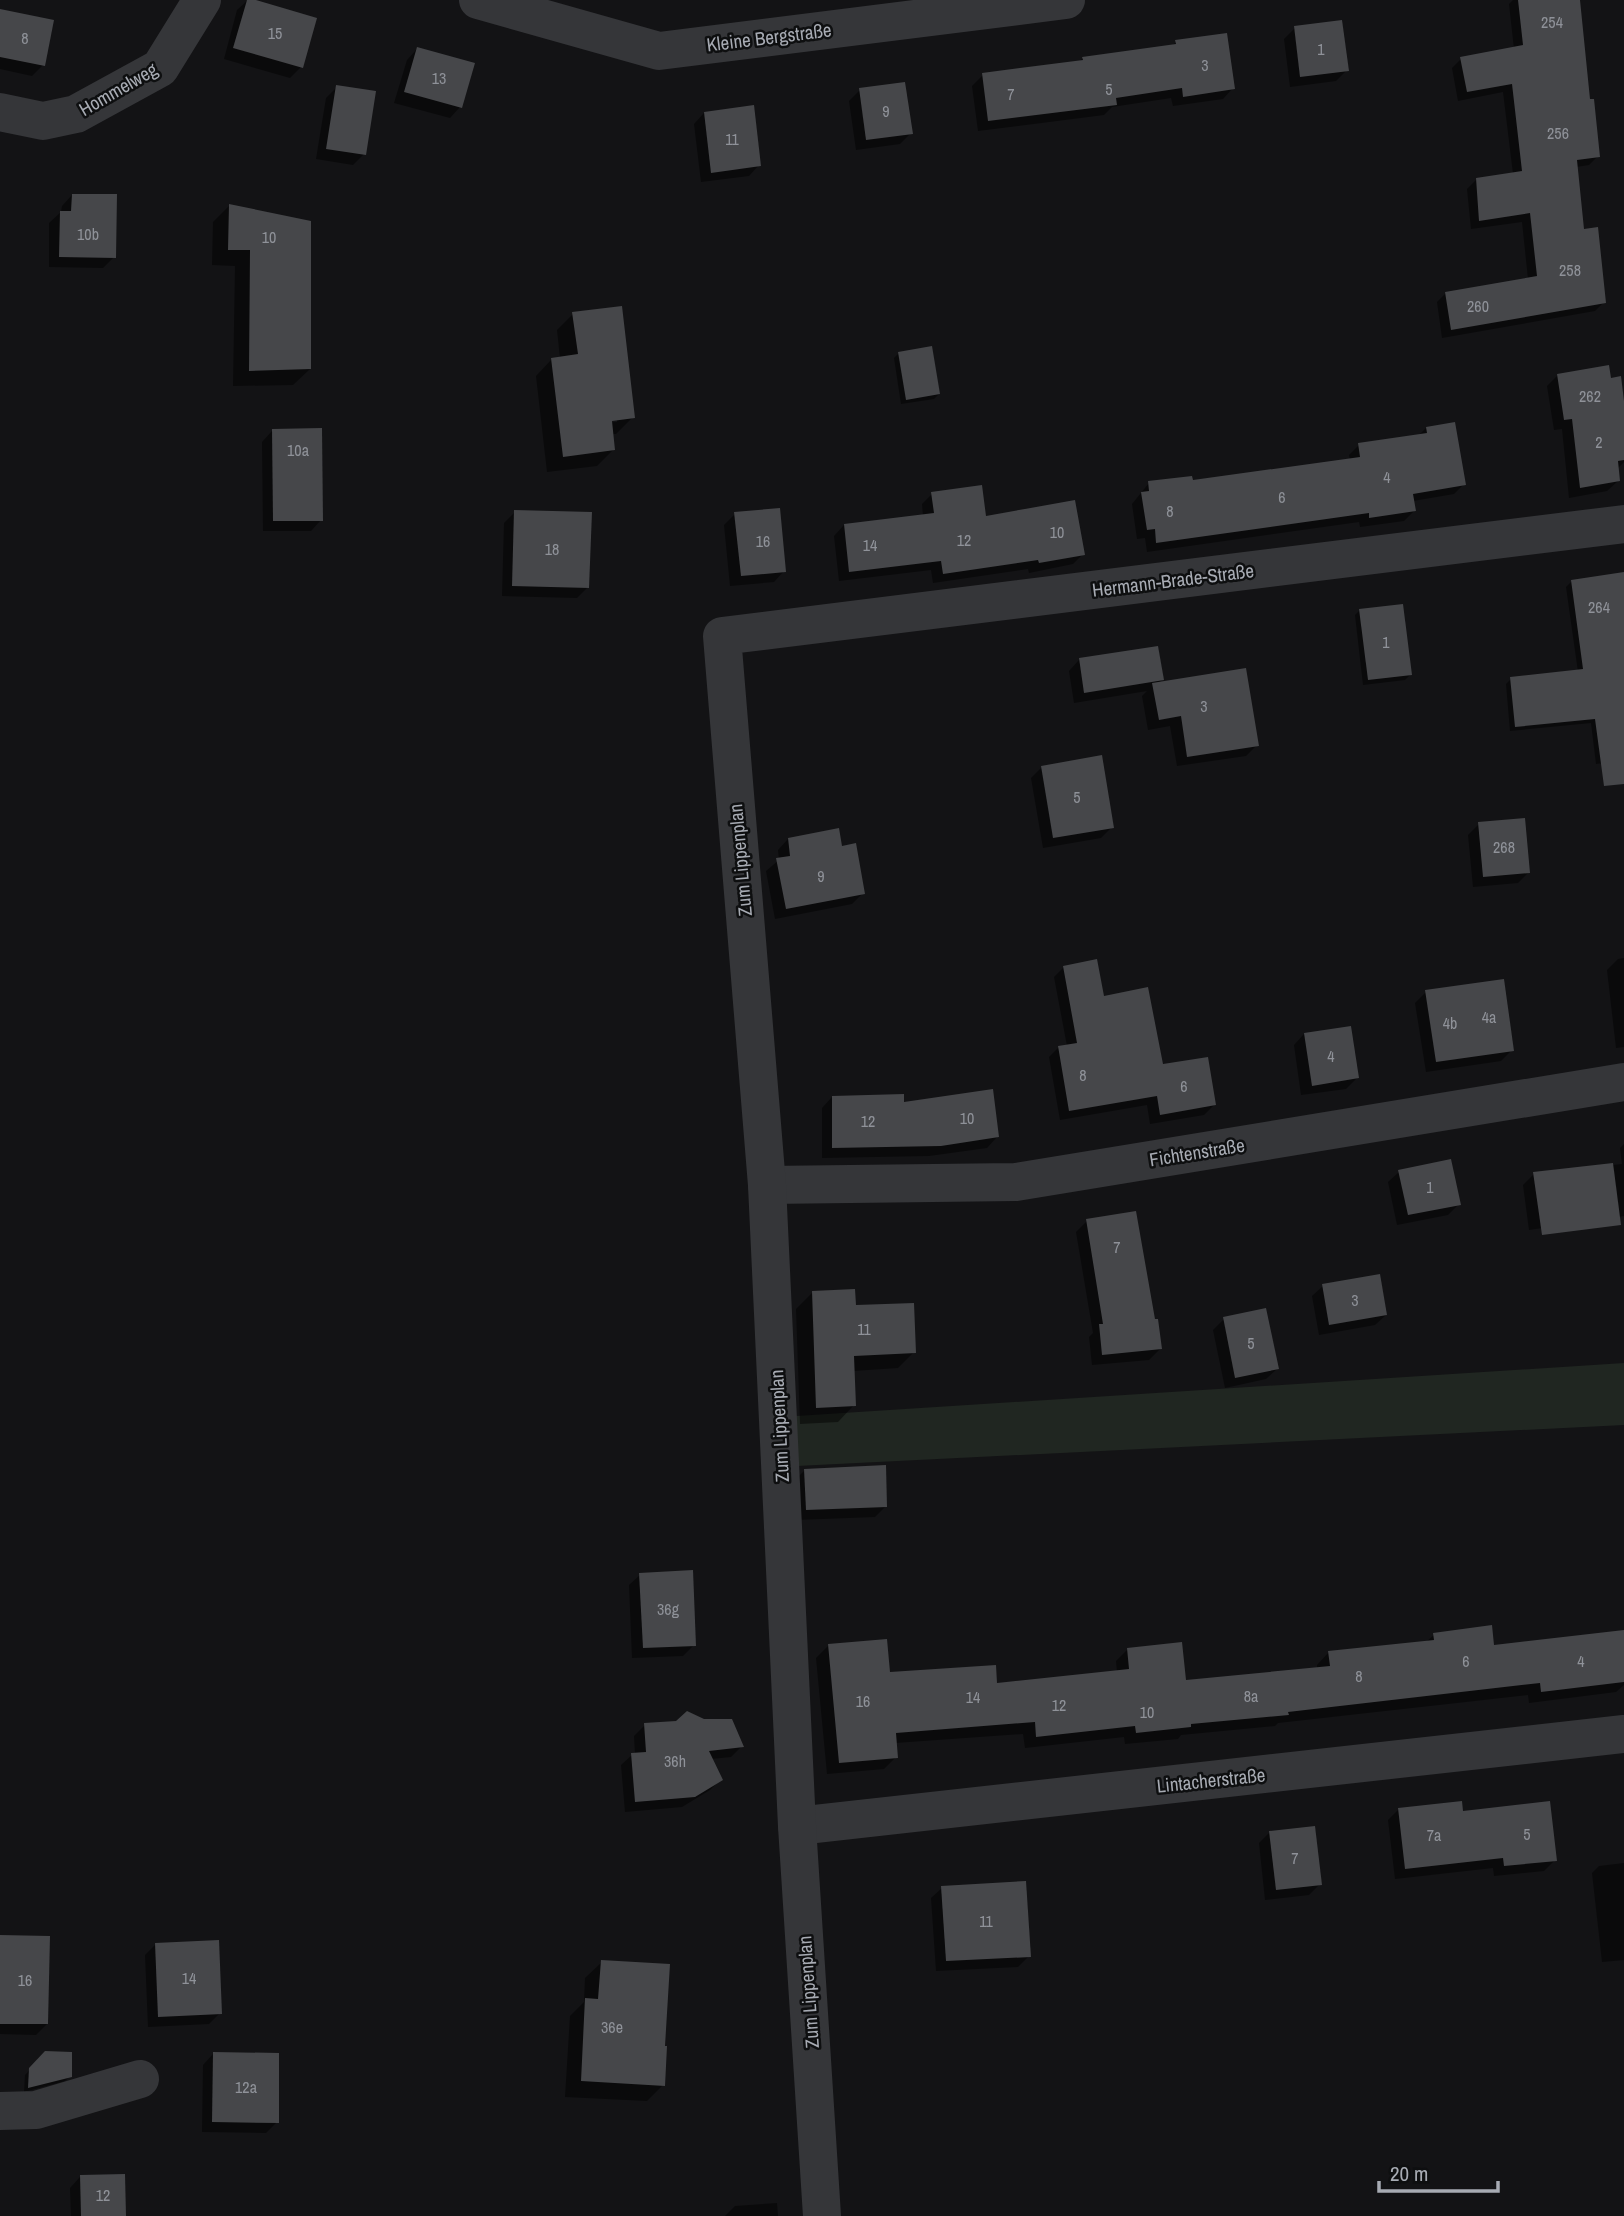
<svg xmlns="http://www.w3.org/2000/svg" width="1624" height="2216" viewBox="0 0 1624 2216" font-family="'Archivo Narrow',sans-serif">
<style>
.green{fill:#202621}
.shadow{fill:#0007;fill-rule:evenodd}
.building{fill:#46474a}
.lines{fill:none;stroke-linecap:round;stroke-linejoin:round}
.minor{stroke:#353639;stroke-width:38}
.labels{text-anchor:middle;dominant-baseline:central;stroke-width:5;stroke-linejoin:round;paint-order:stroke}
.number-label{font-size:16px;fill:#8f9299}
.street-label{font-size:19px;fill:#a7abb3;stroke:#0e0f10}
</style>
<rect width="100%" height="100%" fill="#131315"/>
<path class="green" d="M1624,1363V1425L797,1466L796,1416Z"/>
<g class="shadow">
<path d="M248,0L301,67L290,78L224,59L237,10Z"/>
<path d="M1513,0H1579L1589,101L1598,156L1589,165L1576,167L1583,232L1604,302L1595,311L1442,338L1437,302L1446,293L1528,279L1522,222L1471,229L1467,189L1476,180L1513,174L1503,92L1458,101L1452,68L1461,59L1514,49L1509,4Z"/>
<path d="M0,11L43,65L32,76L0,69Z"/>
<path d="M1295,28L1347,70L1336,81L1290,87L1284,39Z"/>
<path d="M1176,42L1233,88L1223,99L1173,106L1171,98L1112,107L1104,115L978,131L972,86L983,75L1079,62L1083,58L1171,47Z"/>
<path d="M417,49L460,107L450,118L394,103L407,60Z"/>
<path d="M337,87L364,154L353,165L316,159L326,98Z"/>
<path d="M860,90L911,133L900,144L856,150L849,101Z"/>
<path d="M704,113L759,165L749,176L701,182L694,124Z"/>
<path d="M72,195L114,257L103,268L49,267V223L61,212L62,206Z"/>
<path d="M229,206L310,369L293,385L233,386L235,266L212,265L213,222Z"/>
<path d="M573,314L633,417L616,434H611L613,450L597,466L547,472L536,376L552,359L560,358L557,330ZM617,418V422L603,423Z"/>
<path d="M899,353L939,394L934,399L901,404L894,358Z"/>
<path d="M1558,375L1609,380L1624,417V462L1617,469L1618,481L1607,491L1569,498L1562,429L1554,430L1547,386Z"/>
<path d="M1426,428L1464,484L1454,494L1413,501L1414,511L1404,521L1360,527L1359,522L1147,552L1145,538L1137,539L1132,504L1149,483L1191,482L1350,460L1349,455L1359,445L1418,436Z"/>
<path d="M272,431L321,520L311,531H263L262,442Z"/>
<path d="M932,494L984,518L1083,554L1073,564L1029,573L1028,569L933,583L931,570L839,581L834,536L844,525L923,516L922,504Z"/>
<path d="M515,512L588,587L577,598L502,596L504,523Z"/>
<path d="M735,514L784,571L774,582L730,586L724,525Z"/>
<path d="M1624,574V760L1596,764L1591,723L1510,731L1506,684L1511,679L1578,672L1566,587L1571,582Z"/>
<path d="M1360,610L1410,675L1405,680L1363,685L1355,615Z"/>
<path d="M1079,660L1162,680L1158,684L1257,745L1246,756L1177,766L1170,726L1148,730L1142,696L1147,691L1074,703L1069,671Z"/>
<path d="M1042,767L1112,827L1101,838L1043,848L1031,778Z"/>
<path d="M1479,824L1529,872L1518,883L1473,887L1468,835Z"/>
<path d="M788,839L840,848L863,893L852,904L775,919L766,871L779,860L778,850Z"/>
<path d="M1624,958V1047L1616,1048L1607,970L1618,959Z"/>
<path d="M1064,967L1103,998L1162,1066L1214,1105L1204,1115L1150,1124L1147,1105L1060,1120L1049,1057L1058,1048L1067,1046L1054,977Z"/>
<path d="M1426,992L1512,1050L1501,1061L1426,1072L1415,1003Z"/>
<path d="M1304,1034L1357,1078L1346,1089L1301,1095L1294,1045Z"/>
<path d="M832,1097L997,1137L987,1148L929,1156L822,1158V1108Z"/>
<path d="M1624,1144V1216L1529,1230L1523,1185L1534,1174L1622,1164L1620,1148Z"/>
<path d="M1399,1172L1459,1204L1448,1215L1397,1225L1388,1182Z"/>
<path d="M1087,1221L1160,1349L1149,1360L1092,1365L1089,1337L1093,1333L1076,1232Z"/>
<path d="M1323,1286L1386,1315L1375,1325L1319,1335L1312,1296Z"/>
<path d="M812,1293L854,1307L914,1352L898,1368L853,1371L854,1405L838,1422L800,1424L796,1309Z"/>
<path d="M1224,1319L1277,1369L1266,1379L1225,1388L1213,1330Z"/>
<path d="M805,1470L886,1506L875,1517L796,1520L794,1481Z"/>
<path d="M640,1575L694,1645L683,1656L632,1658L629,1585Z"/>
<path d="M1434,1635L1493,1647L1624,1642V1685L1616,1692L1529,1703L1528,1695L1278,1723L1275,1726L1181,1735L1178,1739L1125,1744L1124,1737L1025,1748L1023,1734L895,1743L896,1757L884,1769L827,1774L816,1658L829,1645L889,1674L996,1685L1117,1672L1116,1661L1128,1649L1184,1681L1317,1669V1665L1329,1652L1426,1642Z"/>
<path d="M645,1725L742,1746L731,1757L711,1759L721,1779L710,1790L682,1807L625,1812L621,1765L632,1755L635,1754L634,1736Z"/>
<path d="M1399,1809L1462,1813L1555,1860L1544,1871L1494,1876L1493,1868L1395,1879L1388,1820Z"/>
<path d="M1270,1832L1320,1884L1309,1895L1265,1900L1259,1843Z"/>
<path d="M1624,1863V1960L1602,1962L1592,1873L1599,1866Z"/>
<path d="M942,1888L1029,1956L1018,1967L936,1971L931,1898Z"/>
<path d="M0,1937L47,2024L36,2035L0,2034Z"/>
<path d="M156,1944L220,2013L209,2024L148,2027L145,1955Z"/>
<path d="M602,1962L663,2047V2085L647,2101L565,2097L570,2016L584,2002L585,1978Z"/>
<path d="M46,2053L70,2076L65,2081L24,2092L25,2075Z"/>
<path d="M213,2054L277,2122L266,2133L202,2132L203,2065Z"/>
<path d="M80,2177L124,2216H71L70,2188Z"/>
<path d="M777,2203L778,2216H725L735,2206Z"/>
</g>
<g class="building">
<path d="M247,0H256L317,18L303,68L233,48Z"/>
<path d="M1518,0H1580L1590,99H1594L1600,157L1577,160L1584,229L1598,227L1606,303L1451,330L1445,292L1537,276L1530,213L1479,221L1476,178L1522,171L1512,84L1467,92L1460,57L1523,45Z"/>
<path d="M0,9L54,20L45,66L0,57Z"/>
<path d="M1342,20L1349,71L1300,77L1294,26Z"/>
<path d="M1227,33L1235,89L1183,97L1182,88L1116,98L1117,105L988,121L982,73L1083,60L1082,57L1176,44L1175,40Z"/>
<path d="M417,47L475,63L462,108L404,92Z"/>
<path d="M905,82L913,134L866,140L859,88Z"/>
<path d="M336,85L376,91L366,155L326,149Z"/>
<path d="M754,105L761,166L711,173L704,112Z"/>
<path d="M72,194H117L116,258L59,257L60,211H71Z"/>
<path d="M229,204L311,221V369L249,371L250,250H228Z"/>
<path d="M622,306L635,418L612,421L615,450L563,457L551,358L578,354L572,312Z"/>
<path d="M932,346L940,394L906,400L898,352Z"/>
<path d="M1609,365L1611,378L1621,376L1624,401V460L1618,461L1620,481L1580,488L1572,419L1564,420L1557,374Z"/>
<path d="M1455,422L1466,485L1413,494L1416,511L1369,518V513L1156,543L1155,529L1147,530L1141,492L1149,491L1148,481L1192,476L1193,480L1360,457L1358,443L1427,433L1426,427Z"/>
<path d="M322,428L323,521H273L272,429Z"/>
<path d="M982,485L986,516L1075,500L1085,555L1039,563L1038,560L943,574L941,561L849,572L844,524L934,513L931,492Z"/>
<path d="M780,508L786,572L741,576L734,512Z"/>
<path d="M514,510L592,512L589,588L512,586Z"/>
<path d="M1624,572V784L1604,786L1595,719L1515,727L1510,677L1583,669L1571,580Z"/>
<path d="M1403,604L1412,675L1368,680L1359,609Z"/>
<path d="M1158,646L1164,680L1084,693L1079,658Z"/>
<path d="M1246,668L1259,746L1187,757L1181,716L1159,720L1152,683Z"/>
<path d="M1102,755L1114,828L1053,838L1041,766Z"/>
<path d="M1525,818L1530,873L1483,877L1478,822Z"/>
<path d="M839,828L842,846L856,843L865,894L786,909L776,858L790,856L788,838Z"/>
<path d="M1097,959L1104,996L1148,987L1163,1064L1208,1057L1216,1105L1160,1115L1157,1096L1069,1111L1058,1046L1077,1043L1063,966Z"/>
<path d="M1504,979L1514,1051L1436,1062L1425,990Z"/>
<path d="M1351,1026L1359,1078L1312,1086L1304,1033Z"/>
<path d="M993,1089L999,1137L941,1146L832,1148V1096L904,1094V1102Z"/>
<path d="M1451,1159L1461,1205L1408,1215L1398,1170Z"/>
<path d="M1613,1163L1621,1225L1542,1235L1533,1172Z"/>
<path d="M1136,1211L1155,1319H1158L1162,1349L1102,1355L1099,1324H1103L1086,1219Z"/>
<path d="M1380,1274L1387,1315L1329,1325L1322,1284Z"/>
<path d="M855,1289L856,1305L914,1303L916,1353L854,1356L856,1406L816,1408L812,1291Z"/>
<path d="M1266,1308L1279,1369L1235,1378L1223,1317Z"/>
<path d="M886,1465L887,1507L806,1510L804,1469Z"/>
<path d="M693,1570L696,1646L643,1648L639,1573Z"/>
<path d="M1492,1625L1494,1645L1624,1630V1682L1541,1692L1540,1683L1288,1712L1289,1715L1191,1724V1727L1136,1733L1135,1726L1036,1737L1035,1722L896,1733L898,1758L839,1763L828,1644L887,1639L890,1672L996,1665L997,1683L1129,1669L1127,1648L1182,1642L1186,1680L1330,1666L1328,1651L1434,1640L1433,1633Z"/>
<path d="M687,1711L704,1719H732L744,1747L709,1751L723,1780L695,1797L635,1802L631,1753L646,1752L644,1723L676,1721Z"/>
<path d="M1462,1801L1463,1811L1550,1801L1557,1861L1504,1866L1503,1858L1405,1869L1398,1808Z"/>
<path d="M1315,1826L1322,1885L1276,1890L1269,1831Z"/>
<path d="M1026,1881L1031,1957L946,1961L941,1886Z"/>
<path d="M0,1935L50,1936L48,2024H0Z"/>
<path d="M219,1940L222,2014L158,2017L155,1943Z"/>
<path d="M601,1960L670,1964L665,2046H667L665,2086L581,2081L585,1998L598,1999Z"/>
<path d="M45,2051L72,2052V2077L28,2088L29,2068Z"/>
<path d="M213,2052L279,2053V2123L212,2122Z"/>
<path d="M125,2174L126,2216H81L80,2175Z"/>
</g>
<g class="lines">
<g class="minor">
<path d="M478,0L659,51L1066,0"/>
<path d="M0,112L43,121L76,114L160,68L202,0"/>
<path d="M767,1185L1016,1182L1624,1082"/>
<path d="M797,1826L1624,1734"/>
<path d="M0,2111L36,2110L140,2079"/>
<path d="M822,2216L797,1826L767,1185L722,636L1624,524"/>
</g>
</g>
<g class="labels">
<g class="number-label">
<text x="1552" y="22">254</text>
<text x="275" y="33">15</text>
<text x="25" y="38">8</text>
<text x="1321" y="49">1</text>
<text x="1205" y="65">3</text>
<text x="439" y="78">13</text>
<text x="1109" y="89">5</text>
<text x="1011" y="94">7</text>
<text x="886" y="111">9</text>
<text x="1558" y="133">256</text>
<text x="732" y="139">11</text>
<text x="88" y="234">10b</text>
<text x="269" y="237">10</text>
<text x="1570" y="270">258</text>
<text x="1478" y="306">260</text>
<text x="1590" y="396">262</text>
<text x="1599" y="442">2</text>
<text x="298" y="450">10a</text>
<text x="1387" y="477">4</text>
<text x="1282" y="497">6</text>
<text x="1170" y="511">8</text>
<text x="1057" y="532">10</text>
<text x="964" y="540">12</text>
<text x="763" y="541">16</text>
<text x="870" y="545">14</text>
<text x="552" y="549">18</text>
<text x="1599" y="607">264</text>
<text x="1386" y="642">1</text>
<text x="1204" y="706">3</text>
<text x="1077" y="797">5</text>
<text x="1504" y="847">268</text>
<text x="821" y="876">9</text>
<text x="1489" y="1017">4a</text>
<text x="1450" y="1023">4b</text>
<text x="1331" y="1056">4</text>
<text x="1083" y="1075">8</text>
<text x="1184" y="1086">6</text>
<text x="967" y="1118">10</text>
<text x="868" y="1121">12</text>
<text x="1430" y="1187">1</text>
<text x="1117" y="1247">7</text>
<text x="1355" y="1300">3</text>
<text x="864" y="1329">11</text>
<text x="1251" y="1343">5</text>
<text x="668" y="1609">36g</text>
<text x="1466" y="1661">6</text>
<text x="1581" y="1661">4</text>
<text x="1359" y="1676">8</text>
<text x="1251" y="1696">8a</text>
<text x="973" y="1697">14</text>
<text x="863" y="1701">16</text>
<text x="1059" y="1705">12</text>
<text x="1147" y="1712">10</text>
<text x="675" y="1761">36h</text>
<text x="1527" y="1834">5</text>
<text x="1434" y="1835">7a</text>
<text x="1295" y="1858">7</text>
<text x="986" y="1921">11</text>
<text x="189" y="1978">14</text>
<text x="25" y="1980">16</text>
<text x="612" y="2027">36e</text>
<text x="246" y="2087">12a</text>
<text x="103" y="2195">12</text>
</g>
<g class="street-label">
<text transform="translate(769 37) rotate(-7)">Kleine Bergstraße</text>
<text transform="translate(118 89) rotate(-30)">Hommelweg</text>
<text transform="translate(1173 580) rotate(-7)">Hermann-Brade-Straße</text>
<text transform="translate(740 860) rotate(-95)">Zum Lippenplan</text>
<text transform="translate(1197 1152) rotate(-9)">Fichtenstraße</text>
<text transform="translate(779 1426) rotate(-93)">Zum Lippenplan</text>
<text transform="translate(1211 1780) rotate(-6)">Lintacherstraße</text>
<text transform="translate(808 1992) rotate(-94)">Zum Lippenplan</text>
</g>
</g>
<path d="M1379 2181v10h119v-10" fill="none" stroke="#a7abb3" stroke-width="3.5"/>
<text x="1390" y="2181" font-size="21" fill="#a7abb3" stroke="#0e0f10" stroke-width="5" paint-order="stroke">20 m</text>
</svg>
